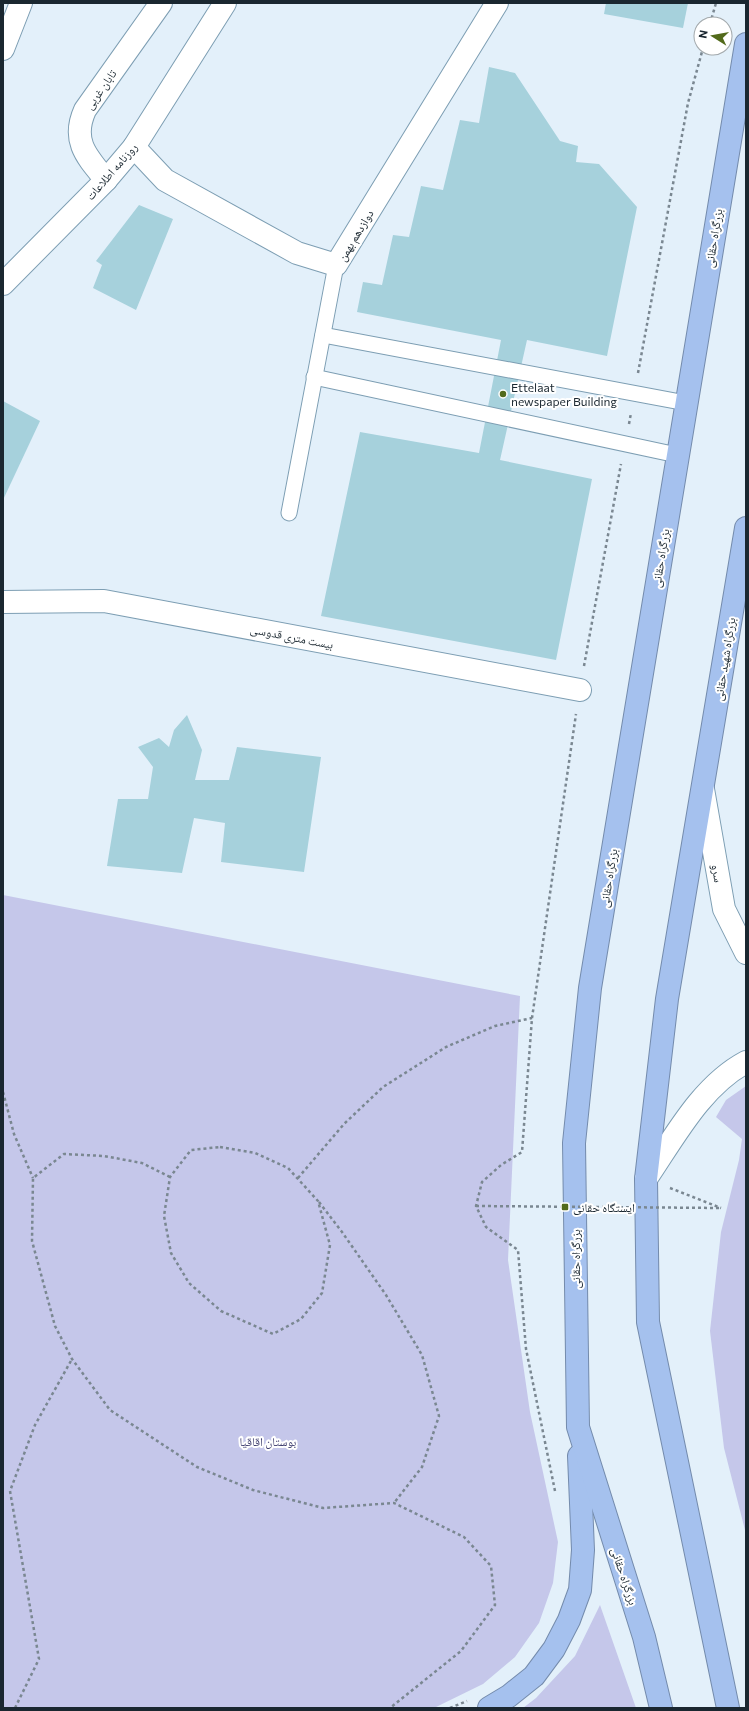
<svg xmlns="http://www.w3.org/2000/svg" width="749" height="1711" viewBox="0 0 749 1711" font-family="Commissioner,'Noto Naskh Arabic',sans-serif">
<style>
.green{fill:#c5c7ea}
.building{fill:#a6d1dc}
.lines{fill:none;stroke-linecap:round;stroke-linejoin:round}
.lane-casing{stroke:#7d9eb3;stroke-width:17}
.street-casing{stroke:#7d9eb3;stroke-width:24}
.secondary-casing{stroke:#7d9eb3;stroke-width:24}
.highway-casing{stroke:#748bac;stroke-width:24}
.path{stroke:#7a8791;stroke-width:2.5;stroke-dasharray:3 3;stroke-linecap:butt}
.lane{stroke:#fff;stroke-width:15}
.street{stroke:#fff;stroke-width:22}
.secondary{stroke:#fff;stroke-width:22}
.highway{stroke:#a5c1ee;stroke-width:22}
.path-bridge{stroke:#7a8791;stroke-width:2.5;stroke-dasharray:3 3;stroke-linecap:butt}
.poi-dot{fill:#526a1b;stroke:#fff;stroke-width:1.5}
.labels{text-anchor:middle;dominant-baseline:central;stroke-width:4;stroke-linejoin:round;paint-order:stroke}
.street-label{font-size:12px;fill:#1a2730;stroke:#fff}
.poi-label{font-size:12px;fill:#1a2730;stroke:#fff;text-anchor:start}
.park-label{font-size:12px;fill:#403f70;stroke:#fff}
</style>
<rect width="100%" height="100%" fill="#e3f0fa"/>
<g class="green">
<path d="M3,895L520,996L508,1260L530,1412L558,1542L553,1583L539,1623L515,1657L483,1684L434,1708H3Z"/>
<path d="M746,1086V1534L724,1448L710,1331L721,1232L739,1160L742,1139L716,1117L726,1100Z"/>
<path d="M600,1605L636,1708H523L536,1698L575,1656Z"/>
</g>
<g class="building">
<path d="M606,3H688L683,28L604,14Z"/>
<path d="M489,67L515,73L560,141L578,146L576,162L599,164L637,207L607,356L527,340L500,460L592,479L556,660L321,616L360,432L479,453L501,340L357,312L363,282L382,285L393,235L409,237L421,186L443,190L460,120L479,123Z"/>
<path d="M139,205L173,219L136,310L93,288L102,265L96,261Z"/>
<path d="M3,401L40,421L3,500Z"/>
<path d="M187,715L202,750L195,780H229L237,747L321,757L304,872L221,862L225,823L194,818L182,873L107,866L118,799H148L153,767L138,747L159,738L169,747L174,730Z"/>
</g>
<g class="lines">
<defs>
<g id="lane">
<path d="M323,335L686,403"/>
<path d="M314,377L677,455"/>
<path d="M289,513L336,265"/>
</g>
<g id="street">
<path d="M134,147L165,180L297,253L336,265L497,3"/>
<path d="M106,180C87,157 71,141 85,110L161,3"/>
<path d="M3,284L106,180L134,147L225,3"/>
<path d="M3,602L104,601L580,690"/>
</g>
<g id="secondary">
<path d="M3,49L21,3"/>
<path d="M703,789L724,909L746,953"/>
<path d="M646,1179C674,1138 701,1086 746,1062"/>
</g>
<g id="highway">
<path d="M489,1708L509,1696L534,1676L554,1649L569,1620L580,1590L583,1550L579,1456"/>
<path d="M661,1708L644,1637L578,1427L574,1143L590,988L746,44"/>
<path d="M728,1708L648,1322L646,1179L667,999L746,528"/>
</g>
</defs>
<use href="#lane" class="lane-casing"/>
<use href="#street" class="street-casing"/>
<use href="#secondary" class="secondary-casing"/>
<use href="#highway" class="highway-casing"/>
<g class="path">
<path d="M710,24L716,3"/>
<path d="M638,373L688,103L703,48"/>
<path d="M629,424L631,413"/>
<path d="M584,666L621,464"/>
<path d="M3,1092L14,1134L33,1178"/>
<path d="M220,1147L255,1153L288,1168L318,1201L330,1245L322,1293L301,1319L273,1334L221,1311L189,1283L171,1253L164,1216L170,1177L191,1150Z"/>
<path d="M170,1177L142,1163L104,1156L64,1154L33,1178L32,1241L55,1326L72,1359L110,1410L197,1467L253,1490L323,1508L394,1503L464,1537L491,1566L495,1605L461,1651L390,1708"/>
<path d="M298,1178L344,1124L383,1087L446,1047L495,1026L532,1018"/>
<path d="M670,1188L721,1208"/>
<path d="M319,1202L342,1232L386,1295L422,1355L439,1416L422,1467L394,1503"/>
<path d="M555,1491L526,1349L518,1250L486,1227L476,1206L482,1182L501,1165L522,1152L532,1018L576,714"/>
<path d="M15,1708L39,1659L10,1491L35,1425L72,1359"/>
<path d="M450,1708L467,1701"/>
</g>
<use href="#lane" class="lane"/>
<use href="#street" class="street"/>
<use href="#secondary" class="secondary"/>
<use href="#highway" class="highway"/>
<path class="path-bridge" d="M476,1206L721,1208"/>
</g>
<g class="poi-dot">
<circle cx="503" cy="394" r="4"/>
<rect x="561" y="1203" width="8" height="8" rx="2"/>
</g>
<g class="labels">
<g class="street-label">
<text transform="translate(100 89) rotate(-55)">تابان غربی</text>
<text transform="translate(111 171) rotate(-49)">روزنامه اطلاعات</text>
<text transform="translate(355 235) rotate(-59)">دوازدهم بهمن</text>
<text transform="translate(713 238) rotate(-81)">بزرگراه حقانی</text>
<text transform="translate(660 558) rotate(-81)">بزرگراه حقانی</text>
<text transform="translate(292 636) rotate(11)">بیست متری قدوسی</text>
<text transform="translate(724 659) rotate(-81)">بزرگراه شهید حقانی</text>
<text transform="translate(718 873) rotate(80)">سرو</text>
<text transform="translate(608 878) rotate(-81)">بزرگراه حقانی</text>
<text transform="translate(575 1259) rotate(-90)">بزرگراه حقانی</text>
<text transform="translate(625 1576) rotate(72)">بزرگراه حقانی</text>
</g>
<g class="poi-label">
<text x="511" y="387">Ettelaat<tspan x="511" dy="14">newspaper Building</tspan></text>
<text x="573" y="1207">ایستگاه حقانی</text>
</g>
<g class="park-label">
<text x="268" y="1441">بوستان اقاقیا</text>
</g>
</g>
<rect width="749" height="1711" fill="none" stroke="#1a2730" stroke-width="8"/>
<g transform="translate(713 36) rotate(281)"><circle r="19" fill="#ffffff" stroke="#a3a9ac"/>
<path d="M0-3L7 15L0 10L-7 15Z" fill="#526a1b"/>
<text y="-6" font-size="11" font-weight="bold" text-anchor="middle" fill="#1a2730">N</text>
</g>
</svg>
